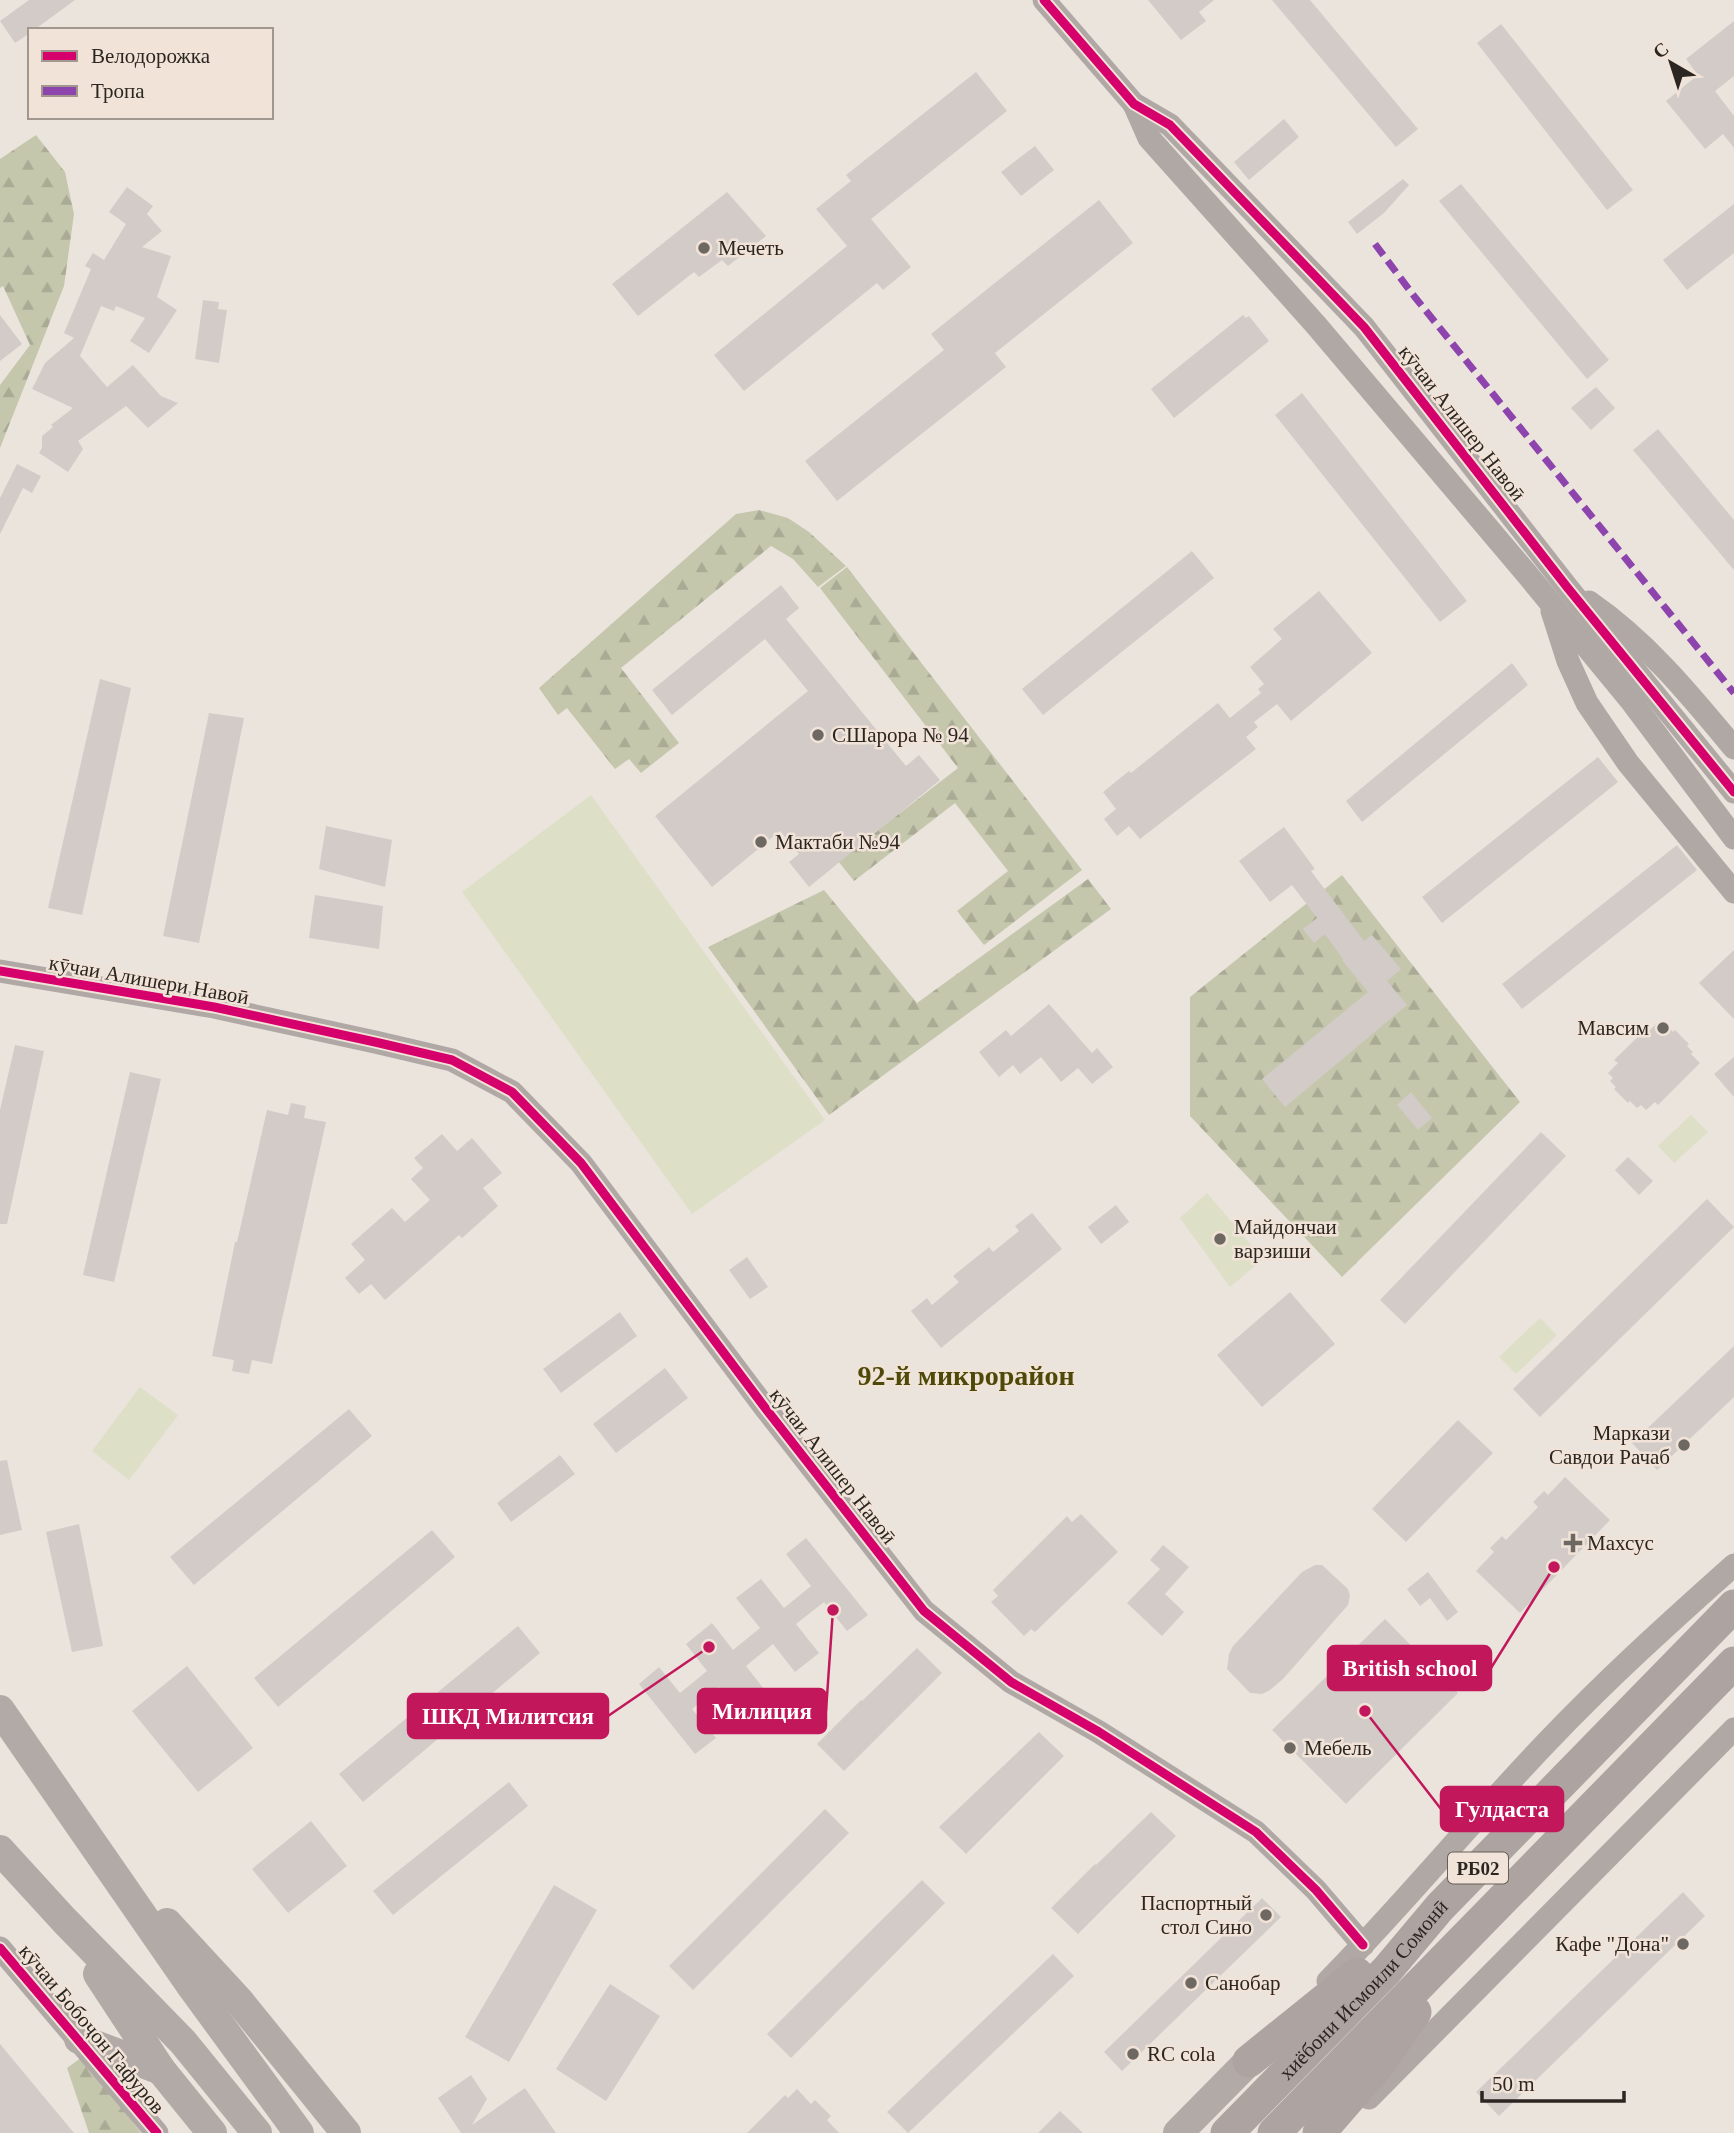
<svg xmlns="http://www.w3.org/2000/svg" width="1734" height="2133" viewBox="0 0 1734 2133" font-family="'Times New Roman',serif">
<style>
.forest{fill:url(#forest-firs)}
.green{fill:#dddfc6}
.building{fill:#d2cbc8}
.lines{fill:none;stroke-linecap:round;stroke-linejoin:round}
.minor{stroke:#b0a8a5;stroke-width:23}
.major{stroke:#b2aaa6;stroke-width:30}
.highway{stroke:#ada4a1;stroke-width:33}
.quiet{stroke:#8e44ad;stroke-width:7;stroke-dasharray:14 7;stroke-linecap:butt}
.cycleway-casing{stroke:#f1e3d7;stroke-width:13}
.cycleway{stroke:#d6006c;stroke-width:9}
.poi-dot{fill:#6e6863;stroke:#f1e3d7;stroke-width:2.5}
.labels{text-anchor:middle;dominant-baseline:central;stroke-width:5;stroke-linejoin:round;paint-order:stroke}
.shield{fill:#f1e3d7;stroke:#665f58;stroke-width:2}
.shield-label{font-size:19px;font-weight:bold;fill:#2b2621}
.poi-label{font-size:21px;fill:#2b2621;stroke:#f1e3d7;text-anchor:start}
.street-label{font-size:21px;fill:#2b2621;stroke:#f1e3d7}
.district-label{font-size:28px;font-weight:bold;fill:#4d4a09;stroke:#f1e3d7}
.leader{fill:none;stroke:#c2185b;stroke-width:2.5}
.callout-dot{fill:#c2185b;stroke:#f1e3d7;stroke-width:2.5}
.callout{fill:#c2185b;stroke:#c2185b;stroke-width:2.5}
.callout-label{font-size:23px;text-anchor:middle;font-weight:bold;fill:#fff}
</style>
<defs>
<pattern id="forest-firs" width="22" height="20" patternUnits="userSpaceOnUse" patternTransform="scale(1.75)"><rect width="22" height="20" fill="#c5c7ad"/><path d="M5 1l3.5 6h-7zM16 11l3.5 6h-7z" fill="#a9ab95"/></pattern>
</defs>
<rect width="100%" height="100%" fill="#ebe4dd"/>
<g class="forest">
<path d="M36,135L65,172L74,214L64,286L0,448V385L30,345L3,286L0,288V159Z"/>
<path d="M759,510L788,518L809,532L846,566L818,587L793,559L771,546L621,668L679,743L641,773L629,759L615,769L567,708L558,715L539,688L736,514Z"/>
<path d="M847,567L1082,870L984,945L957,911L1008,871L955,803L854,881L838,861L958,768L820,588Z"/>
<path d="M1342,875L1520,1102L1342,1277L1190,1116V997Z"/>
<path d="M1088,879L1111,909L829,1115L708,947L824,890L917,1003Z"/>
<path d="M82,2057L141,2133H89L67,2068Z"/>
</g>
<g class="green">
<path d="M591,795L825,1120L692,1214L462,892Z"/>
<path d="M1691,1115L1708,1132L1674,1163L1658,1146Z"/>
<path d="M1207,1193L1263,1259L1230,1287L1180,1218Z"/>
<path d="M1540,1318L1557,1335L1516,1374L1499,1357Z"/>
<path d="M140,1387L178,1415L129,1480L92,1451Z"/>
</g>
<g class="building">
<path d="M29,0H75L34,30H30V33L15,43L0,21Z"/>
<path d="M1148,0H1214L1199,12L1206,21L1181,40Z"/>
<path d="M1272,0H1310L1418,129L1396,147Z"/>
<path d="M1734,21V76L1715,91L1734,116V148L1723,134L1705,149L1666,101L1698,75L1686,59Z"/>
<path d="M1501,24L1633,190L1607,210L1477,43Z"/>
<path d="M976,72L1007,111L871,219L911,267L883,290L877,283L744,391L714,355L847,246L816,209L851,181L846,175Z"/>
<path d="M1284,119L1299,137L1249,180L1234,162Z"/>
<path d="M1035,146L1054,170L1021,196L1001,172Z"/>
<path d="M1403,179L1409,185L1384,213L1357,234L1348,222Z"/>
<path d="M1461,184L1609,360L1587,379L1439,201Z"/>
<path d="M127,187L153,206L147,214L162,231L142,247L171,256L157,297L177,310L149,353L130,341L145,318L116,306L114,311L101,306L80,356L107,387L133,365L161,396L178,403L148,428L126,406L78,441L83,449L68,472L39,453L42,448V436L53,427L51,425L73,408L32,389L45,363L74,338L64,333L91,269L85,266L93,253L104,260L126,224L109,212Z"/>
<path d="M727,192L766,236L728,266L722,260L699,277L694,272L638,316L612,284Z"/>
<path d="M1099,200L1133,243L995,353L1006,367L837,501L805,461L944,350L931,334Z"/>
<path d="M1734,204V253L1687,290L1663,260Z"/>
<path d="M203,300L219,302L218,309L227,310L219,363L195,359Z"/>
<path d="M0,315L22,344L0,361Z"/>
<path d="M1243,315L1246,318L1249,316L1269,341L1174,418L1151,389Z"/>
<path d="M1596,387L1615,408L1591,430L1571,408Z"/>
<path d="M1302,393L1467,601L1440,622L1275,415Z"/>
<path d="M1658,429L1734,520V570L1633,450Z"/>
<path d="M17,464L41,476L32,493L23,488L0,534V498Z"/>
<path d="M1192,551L1214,578L1043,715L1022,689Z"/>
<path d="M781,585L799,608L786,619L906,766L919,755L940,780L809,887L789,862L799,854L780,831L712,887L655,816L808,691L765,639L672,715L652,690Z"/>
<path d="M1319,591L1372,653L1291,721L1277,704L1254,722L1258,727L1246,737L1256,749L1140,839L1129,826L1117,836L1104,819L1116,809L1103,792L1129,771L1131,773L1218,703L1230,718L1261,693L1258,689L1264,684L1250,667L1282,639L1273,629Z"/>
<path d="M1512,663L1528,685L1362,822L1346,801Z"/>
<path d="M100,679L131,688L82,915L48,908Z"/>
<path d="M209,713L244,718L199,943L163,936Z"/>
<path d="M1598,757L1618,782L1442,923L1422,897Z"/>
<path d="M326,826L392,840L385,887L319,869Z"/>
<path d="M1284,827L1315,869L1311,871L1364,941L1372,935L1401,969L1387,981L1407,1005L1285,1107L1262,1079L1368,992L1342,960L1343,959L1325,934L1314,943L1303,929L1317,918L1292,885L1270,902L1239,861Z"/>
<path d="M1677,845L1697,870L1522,1009L1502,984Z"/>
<path d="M315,895L383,906L379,949L309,938Z"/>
<path d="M1734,950V1019L1699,983Z"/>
<path d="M1049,1004L1092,1053L1097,1048L1113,1067L1092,1084L1078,1068L1061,1082L1041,1057L1020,1074L1013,1065L999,1077L979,1052L1006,1030L1011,1036Z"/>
<path d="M1658,1022L1663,1027L1666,1024L1673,1032L1675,1030L1689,1044L1687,1046L1693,1052L1691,1054L1700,1063L1658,1105L1655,1102L1646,1110L1641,1105L1637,1108L1630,1101L1628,1103L1614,1089L1616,1087L1610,1081L1613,1078L1608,1073L1618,1063L1614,1060L1647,1028L1649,1031Z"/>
<path d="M15,1045L44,1051L7,1224H0V1110Z"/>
<path d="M1734,1057V1097L1714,1074Z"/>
<path d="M130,1072L161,1079L114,1282L83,1275Z"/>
<path d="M1411,1092L1432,1118L1418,1130L1397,1105Z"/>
<path d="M291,1103L306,1106L304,1118L326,1122L272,1364L252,1360L249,1374L232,1371L234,1360L212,1356L235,1242H237L267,1110L288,1115Z"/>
<path d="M1541,1132L1566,1156L1405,1324L1380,1300Z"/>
<path d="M442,1134L457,1151L472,1138L502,1173L483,1188L498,1206L462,1238L459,1235L385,1300L371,1284L359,1294L345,1278L365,1260L351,1244L392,1208L405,1222L430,1200L411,1179L423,1168L414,1158Z"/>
<path d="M1628,1157L1653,1181L1639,1195L1615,1170Z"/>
<path d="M1707,1199L1734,1227L1540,1417L1513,1389Z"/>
<path d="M1116,1205L1129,1222L1101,1244L1088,1227Z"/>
<path d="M1032,1213L1062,1249L941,1348L911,1311L927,1298L932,1305L959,1282L953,1276L989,1247L993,1252L1019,1231L1015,1226Z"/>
<path d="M747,1257L768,1287L750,1299L729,1270Z"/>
<path d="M1290,1292L1335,1344L1262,1407L1217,1355Z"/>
<path d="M620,1312L637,1336L561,1393L543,1369Z"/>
<path d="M1734,1346V1397L1657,1470L1632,1443Z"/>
<path d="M665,1368L688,1398L616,1453L593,1424Z"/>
<path d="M349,1409L372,1436L194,1585L170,1557Z"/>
<path d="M1458,1420L1493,1453L1406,1542L1372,1509Z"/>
<path d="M560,1455L575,1474L511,1522L497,1503Z"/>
<path d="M7,1460L22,1530L0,1535V1461Z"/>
<path d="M1565,1477L1610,1520L1520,1613L1476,1571L1494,1552L1490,1548L1502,1536L1506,1540L1538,1507L1533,1502L1544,1491L1548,1495Z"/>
<path d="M1081,1514L1118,1552L1035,1632L1031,1629L1024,1636L991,1602L998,1596L993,1590L1067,1516L1072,1522Z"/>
<path d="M79,1524L103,1646L72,1652L46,1532Z"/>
<path d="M432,1530L455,1557L278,1707L254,1678Z"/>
<path d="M806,1538L868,1615L847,1631L824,1602L796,1624L819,1653L795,1672L773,1644L746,1666L767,1693L741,1714L719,1687L692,1709L716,1738L695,1754L639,1684L659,1667L680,1693L707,1671L686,1644L712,1623L733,1650L760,1628L736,1598L761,1579L784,1608L811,1586L786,1554Z"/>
<path d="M1163,1545L1189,1567L1165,1594L1184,1612L1162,1636L1127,1603L1160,1569L1150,1560Z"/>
<path d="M1315,1565H1322L1348,1589L1350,1596L1348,1605L1283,1679L1270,1690L1262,1694L1250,1693L1227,1669L1229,1654L1233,1646L1302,1572Z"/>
<path d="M1428,1572L1458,1612L1447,1621L1430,1598L1420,1606L1407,1589Z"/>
<path d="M1385,1619L1458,1693L1346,1804L1272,1730Z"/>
<path d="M518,1626L540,1653L363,1802L339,1774Z"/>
<path d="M917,1648L942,1673L844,1771L817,1744L861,1700L862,1701Z"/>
<path d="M187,1666L253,1748L198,1792L132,1711Z"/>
<path d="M1039,1732L1064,1756L966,1854L939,1827Z"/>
<path d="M509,1782L528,1806L393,1915L373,1891Z"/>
<path d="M825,1809L849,1833L693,1990L669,1966Z"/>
<path d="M1151,1812L1176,1836L1078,1934L1051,1908L1095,1864L1096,1865Z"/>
<path d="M311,1821L347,1866L288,1913L252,1869Z"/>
<path d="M922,1880L945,1903L791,2058L767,2034Z"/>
<path d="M554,1885L597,1910L509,2062L465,2037Z"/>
<path d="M1683,1892L1705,1916L1499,2116L1476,2092Z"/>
<path d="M1262,1898L1281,1917L1122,2071L1104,2052Z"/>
<path d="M1053,1954L1074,1976L908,2133L887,2112Z"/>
<path d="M610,1984L660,2016L606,2101L556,2069Z"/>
<path d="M0,2044L74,2133H0Z"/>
<path d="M471,2075L487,2099L472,2125L525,2088L556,2133H461L438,2098Z"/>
<path d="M797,2089L811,2104L815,2100L831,2116L827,2120L839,2133H747L785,2095L788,2098Z"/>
<path d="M1060,2111L1083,2133H1038Z"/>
</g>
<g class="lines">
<g class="minor">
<path d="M1044,0L1134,104L1170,125L1364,327L1567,587L1734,792"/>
<path d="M1134,104L1149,138L1316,325L1526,573L1632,702L1734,838"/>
<path d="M1589,602C1647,642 1690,695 1734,748"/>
<path d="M1552,611L1568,661L1587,703L1628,763L1734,892"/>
<path d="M0,971L214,1007L375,1042L452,1060L512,1092L581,1163L766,1409L924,1611L1011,1682L1099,1732L1256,1832L1316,1890L1363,1945"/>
<path d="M0,1948L157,2133"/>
<path d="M1328,1981C1404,1904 1473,1819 1548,1741C1607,1679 1670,1622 1734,1565"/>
<path d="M1369,2098L1734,1729"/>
</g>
<g class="major">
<path d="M0,1710L192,1987L299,2133"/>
<path d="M0,1850L64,1920L183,2042L257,2133"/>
<path d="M167,1923L239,2001L346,2133"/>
<path d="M98,1974L161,2070L212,2133"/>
<path d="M79,2039L161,2070"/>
<path d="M1178,2133L1249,2061"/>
</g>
<g class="highway">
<path d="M1249,2061L1357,1974"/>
<path id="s1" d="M1227,2133L1387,1970L1440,1907L1734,1606"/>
<path d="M1274,2133L1734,1663"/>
<path d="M1319,2133L1378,2065L1415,2012"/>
</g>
<path class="quiet" d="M1375,244L1414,296L1734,693"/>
<defs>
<g id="cycleway">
<path d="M1044,0L1134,104L1170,125L1364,327L1567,587L1734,792"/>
<path d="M0,971L214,1007L375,1042L452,1060L512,1092L581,1163L766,1409L924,1611L1011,1682L1099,1732L1256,1832L1316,1890L1363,1945"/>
<path d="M0,1948L157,2133"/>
</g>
</defs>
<use href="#cycleway" class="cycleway-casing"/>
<use href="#cycleway" class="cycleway"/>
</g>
<g class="poi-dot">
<circle cx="704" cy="248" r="7"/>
<circle cx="818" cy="735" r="7"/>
<circle cx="761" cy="842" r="7"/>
<circle cx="1663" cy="1028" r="7"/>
<circle cx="1220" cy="1239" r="7"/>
<circle cx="1684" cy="1445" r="7"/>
<path d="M1569.5 1532.5h7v7h7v7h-7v7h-7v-7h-7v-7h7z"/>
<circle cx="1290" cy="1748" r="7"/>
<circle cx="1266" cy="1915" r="7"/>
<circle cx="1683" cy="1944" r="7"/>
<circle cx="1191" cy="1983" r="7"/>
<circle cx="1133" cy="2054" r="7"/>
</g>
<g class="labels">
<rect class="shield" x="1448" y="1852.5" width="60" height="31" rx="5"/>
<g class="shield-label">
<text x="1478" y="1868">РБ02</text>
</g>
<g class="poi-label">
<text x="718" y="248">Мечеть</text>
<text x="832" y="735">СШарора № 94</text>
<text x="775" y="842">Мактаби №94</text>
<text x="1649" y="1028" text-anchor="end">Мавсим</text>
<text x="1234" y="1227">Майдончаи<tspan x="1234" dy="24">варзиши</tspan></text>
<text x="1670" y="1433" text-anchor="end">Маркази<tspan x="1670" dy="24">Савдои Рачаб</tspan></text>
<text x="1587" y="1543">Махсус</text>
<text x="1304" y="1748">Мебель</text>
<text x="1252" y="1903" text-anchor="end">Паспортный<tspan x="1252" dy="24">стол Сино</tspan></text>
<text x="1669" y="1944" text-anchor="end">Кафе "Дона"</text>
<text x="1205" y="1983">Санобар</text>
<text x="1147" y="2054">RC cola</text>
</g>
<g class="street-label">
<text transform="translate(1462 423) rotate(52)">кӯчаи Алишер Навоӣ</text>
<text transform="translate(149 980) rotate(10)">кӯчаи Алишери Навоӣ</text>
<text transform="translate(833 1466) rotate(52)">кӯчаи Алишер Навоӣ</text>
<text stroke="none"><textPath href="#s1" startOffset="198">хиёбони Исмоили Сомонӣ</textPath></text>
<text transform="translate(92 2029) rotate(50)">кӯчаи Бобоҷон Гафуров</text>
</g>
<g class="district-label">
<text x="966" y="1375">92-й микрорайон</text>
</g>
</g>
<path class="leader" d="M1554 1567L1491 1668M833 1610L826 1711M709 1647L608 1716M1365 1711L1441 1809"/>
<g class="callout-dot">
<circle cx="1554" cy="1567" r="7"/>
<circle cx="833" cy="1610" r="7"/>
<circle cx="709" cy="1647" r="7"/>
<circle cx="1365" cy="1711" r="7"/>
</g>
<g class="callout">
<rect x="1328" y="1646" width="163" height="44" rx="7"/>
<rect x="698" y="1689" width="128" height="44" rx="7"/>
<rect x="408" y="1694" width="200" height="44" rx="7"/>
<rect x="1441" y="1787" width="122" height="44" rx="7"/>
</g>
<g class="callout-label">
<text x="1410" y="1676">British school</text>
<text x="762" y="1719">Милиция</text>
<text x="508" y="1724">ШКД Милитсия</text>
<text x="1502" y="1817">Гулдаста</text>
</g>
<rect x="28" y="28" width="245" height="91" fill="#f1e3d7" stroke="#a2978e" stroke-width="2"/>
<rect x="42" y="51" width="35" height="10" fill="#d6006c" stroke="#a2978e" stroke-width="2"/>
<text x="91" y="63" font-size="21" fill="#2b2621">Велодорожка</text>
<rect x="42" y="86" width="35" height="10" fill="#8e44ad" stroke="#a2978e" stroke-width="2"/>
<text x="91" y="98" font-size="21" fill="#2b2621">Тропа</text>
<g transform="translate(1671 63) rotate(321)" stroke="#f1e3d7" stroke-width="5" paint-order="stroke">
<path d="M0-5L12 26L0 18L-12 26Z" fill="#2b2621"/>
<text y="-10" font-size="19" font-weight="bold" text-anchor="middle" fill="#2b2621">С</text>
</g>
<path d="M1482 2091v10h142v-10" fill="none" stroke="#2b2621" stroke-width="3.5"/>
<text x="1492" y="2091" font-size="21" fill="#2b2621" stroke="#f1e3d7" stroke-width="5" paint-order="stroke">50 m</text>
</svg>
